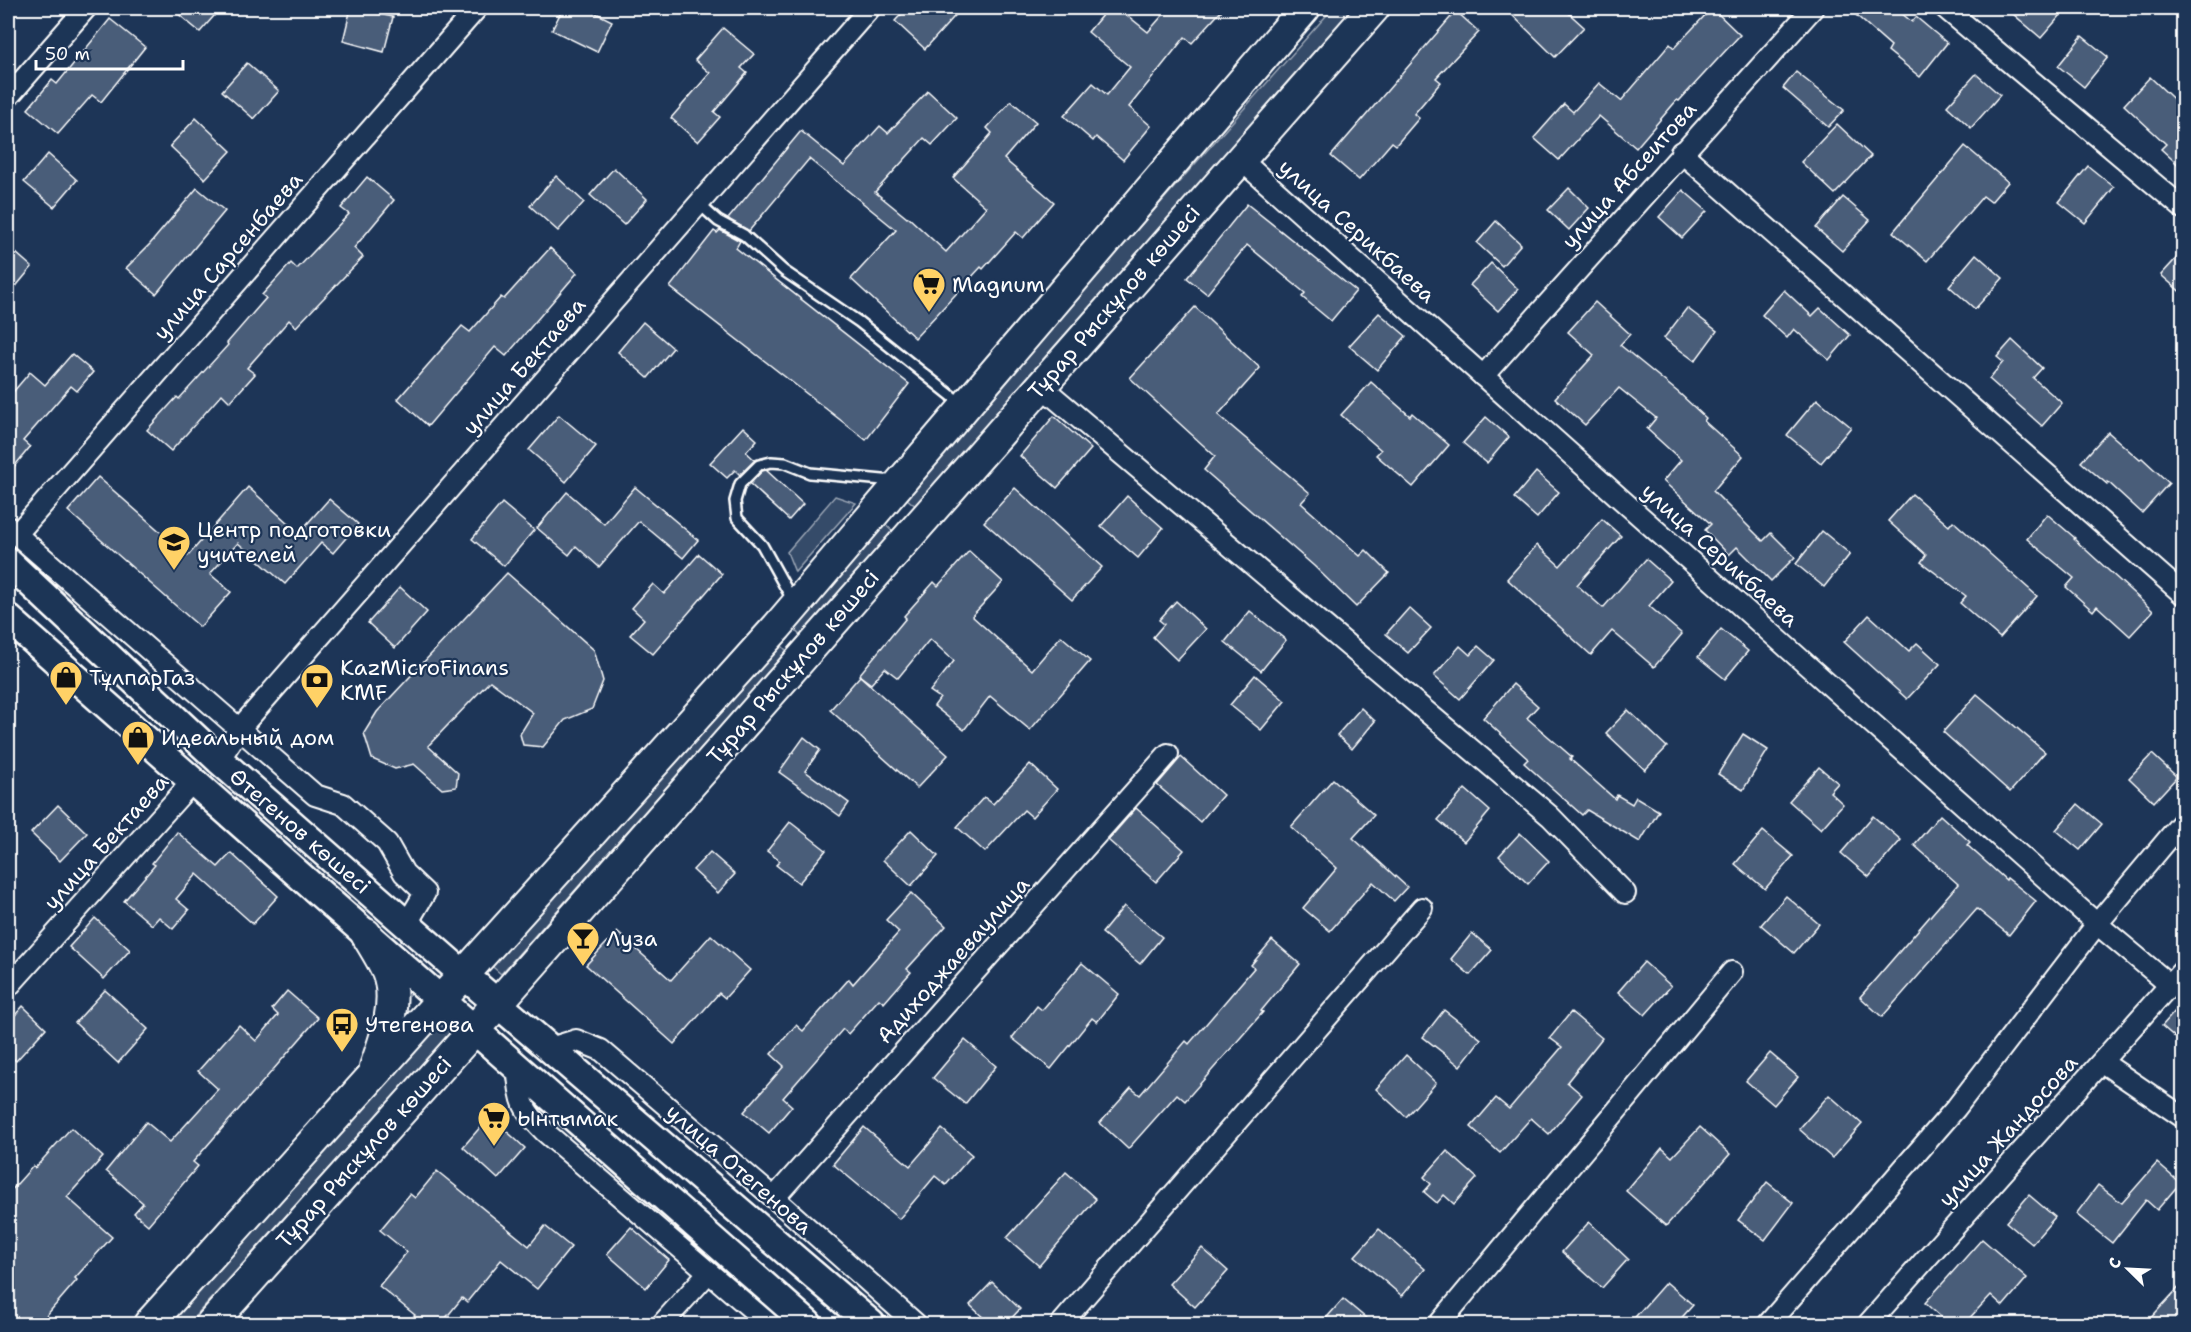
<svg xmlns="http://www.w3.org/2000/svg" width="2191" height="1332" viewBox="0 0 2191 1332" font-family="'Shantell Sans',sans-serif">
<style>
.green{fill:#364b69;stroke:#9aa5b4;stroke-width:1.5}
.building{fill:#4a5d79;stroke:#fff;stroke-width:1.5}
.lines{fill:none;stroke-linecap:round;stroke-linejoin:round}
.lane-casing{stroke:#fff;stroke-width:14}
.street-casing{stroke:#fff;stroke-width:24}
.secondary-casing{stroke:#fff;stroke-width:32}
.primary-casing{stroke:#fff;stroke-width:34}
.lane{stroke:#1d3557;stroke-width:9}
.street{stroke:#1d3557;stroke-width:20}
.secondary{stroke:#1d3557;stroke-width:27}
.primary{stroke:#1d3557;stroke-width:30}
.labels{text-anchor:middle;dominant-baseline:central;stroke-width:4.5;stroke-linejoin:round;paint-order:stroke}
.street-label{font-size:22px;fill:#fff;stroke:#1d3557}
.poi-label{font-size:22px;fill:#fff;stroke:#1d3557;text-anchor:start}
</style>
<rect width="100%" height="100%" fill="#1d3557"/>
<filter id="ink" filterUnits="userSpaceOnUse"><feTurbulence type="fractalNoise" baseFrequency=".0167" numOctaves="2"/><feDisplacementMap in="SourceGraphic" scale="12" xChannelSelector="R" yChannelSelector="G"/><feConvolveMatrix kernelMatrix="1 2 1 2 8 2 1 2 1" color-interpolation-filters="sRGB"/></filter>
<g filter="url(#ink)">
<g class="green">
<path d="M1333,8H1355L917,507L902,495Z"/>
<path d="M835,496L856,503L795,572L787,552Z"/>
<path d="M881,520L893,531L802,637L790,626Z"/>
<path d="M775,639L787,651L501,974L487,962Z"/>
<path d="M436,1021L451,1033L188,1324H163Z"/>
</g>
<g class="building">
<path d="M171,8H221L200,32Z"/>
<path d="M351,8L393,17L384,52L343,41Z"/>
<path d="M563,8H586L612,21L597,52L552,30Z"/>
<path d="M907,8H962L925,49L895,21Z"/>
<path d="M1108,8H1118L1148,32L1169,8H1224L1192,43L1185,37L1129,107L1151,126L1123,160L1096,137L1093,141L1064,116L1093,83L1107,95L1130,67L1088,32Z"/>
<path d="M1505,8H1563L1584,27L1555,57Z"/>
<path d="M1712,8L1740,35L1679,101L1677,100L1636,148L1599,116L1559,160L1534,138L1564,104L1573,112L1599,83L1621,101L1670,44L1674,48Z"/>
<path d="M1848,8H1895L1912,22L1916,17L1947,43L1920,77L1888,51L1891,46Z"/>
<path d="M2006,8H2067L2041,38Z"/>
<path d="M1456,11L1479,32L1436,78L1441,82L1414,114L1419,118L1396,145L1392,142L1359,180L1331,156Z"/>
<path d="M110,19L145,47L101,102L92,95L58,134L28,109L52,80L57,84Z"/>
<path d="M723,28L754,54L741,68L747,73L714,112L720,117L698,142L671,118L710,73L695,60Z"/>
<path d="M2082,36L2108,57L2084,87L2058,66Z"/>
<path d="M247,63L279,91L254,119L222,91Z"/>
<path d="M1796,72L1844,110L1828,127L1783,88Z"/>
<path d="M1976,74L2000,95L1971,128L1947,106Z"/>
<path d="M2150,77L2184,109V170L2161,149L2166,144L2124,105Z"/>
<path d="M928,91L957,118L932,145L924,138L875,192L907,218L908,217L946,252L986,207L953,178L992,133L987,128L1011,101L1036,122L1004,159L1054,202L1023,238L1016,232L983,269L981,267L915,338L851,279L896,230L809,159L749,231L728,219L801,131L844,166L880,126L888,133Z"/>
<path d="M196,118L231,151L205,179L170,146Z"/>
<path d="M1837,124L1871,156L1835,194L1801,162Z"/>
<path d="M1965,146L2008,182L1991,202L1983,196L1927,261L1893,232Z"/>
<path d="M48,154L77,180L54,207L24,182Z"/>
<path d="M2088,166L2114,187L2085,223L2059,202Z"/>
<path d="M614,168L647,199L624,225L590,195Z"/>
<path d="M556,176L584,202L558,231L530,206Z"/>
<path d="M367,177L394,200L354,248L363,257L296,327L289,320L247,368L255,374L230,402L222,394L171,451L147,430L177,397L179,399L228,345L227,343L266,298L262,295L291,263L297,269L349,214L341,208Z"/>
<path d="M197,188L225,211L156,294L126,268L150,244Z"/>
<path d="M1569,188L1589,208L1569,230L1548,210Z"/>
<path d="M1683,190L1707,211L1682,238L1659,217Z"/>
<path d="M1843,197L1870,220L1842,251L1816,228Z"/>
<path d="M1247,204L1356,291L1331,321L1302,297L1305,293L1247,245L1207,294L1187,278Z"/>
<path d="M1496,221L1521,244L1502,266L1477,243Z"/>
<path d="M720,230L740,241L736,248L909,384L866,440L670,287L714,231L717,233Z"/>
<path d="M8,246L32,267L8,296Z"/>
<path d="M550,248L577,273L506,356L495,347L428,426L398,399L462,326L470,332L501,297L504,299Z"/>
<path d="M2184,250V295L2161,275Z"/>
<path d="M1976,254L2003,278L1975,309L1949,286Z"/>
<path d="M1491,263L1518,289L1498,311L1470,285Z"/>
<path d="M1784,290L1812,316L1820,308L1850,335L1829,360L1794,329L1787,338L1762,315Z"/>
<path d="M1595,302L1630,334L1620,345L1679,393L1706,418L1704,421L1743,456L1713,491L1763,541L1771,533L1795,557L1771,581L1737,547L1729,555L1705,530L1711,524L1663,481L1681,460L1647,429L1656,418L1619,388L1585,425L1555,398L1594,355L1568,332Z"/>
<path d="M1195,307L1260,368L1218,415L1310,493L1301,503L1360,556L1366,550L1389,573L1356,607L1314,566L1204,470L1215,456L1130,378Z"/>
<path d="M1687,308L1717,331L1695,361L1664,338Z"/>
<path d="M1379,313L1406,336L1377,370L1349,346Z"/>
<path d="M643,322L673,348L648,378L618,352Z"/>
<path d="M2012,340L2042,368L2033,378L2062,403L2042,426L1989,379L2003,362L1997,357Z"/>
<path d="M72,354L93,372L77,391L71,386L23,441L30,447L8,474V398L30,372L45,385Z"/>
<path d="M1371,382L1410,416L1412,413L1449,445L1413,487L1376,455L1381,450L1341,415Z"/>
<path d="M1817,399L1851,427L1821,463L1787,435Z"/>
<path d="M559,415L596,446L566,482L529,450Z"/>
<path d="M1054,416L1091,449L1057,488L1020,456Z"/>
<path d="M1486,417L1509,437L1487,463L1463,443Z"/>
<path d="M743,427L757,440L746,452L755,460L740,475L735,470L727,478L710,463Z"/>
<path d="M2108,432L2140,460L2142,458L2169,483L2142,513L2108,482L2107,484L2081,462Z"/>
<path d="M766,470L803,504L789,520L750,484L762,471Z"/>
<path d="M1536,472L1559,492L1537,518L1514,498Z"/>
<path d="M98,477L188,556L248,487L299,533L329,499L358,524L333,553L321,543L285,584L238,543L210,574L231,592L200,627L68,511Z"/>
<path d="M635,487L698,540L683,558L639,521L599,567L576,546L569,555L537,528L567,492L604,524Z"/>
<path d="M1015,488L1102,567L1072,600L984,522Z"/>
<path d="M1912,494L1949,526L1953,521L2037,596L2000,638L1960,603L1966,596L1921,562L1926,555L1888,521Z"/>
<path d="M1127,496L1163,528L1138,558L1101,526Z"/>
<path d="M502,503L534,530L504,566L472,539Z"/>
<path d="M2047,514L2075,538L2074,539L2153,611L2130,636L2097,606L2093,611L2066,587L2074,578L2027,539Z"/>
<path d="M1602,519L1621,536L1577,585L1603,608L1646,559L1671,581L1649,606L1682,634L1654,667L1612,631L1591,655L1507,579L1537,545L1560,566Z"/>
<path d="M1822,531L1850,554L1824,587L1796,564Z"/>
<path d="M969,551L1003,582L972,616L1032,670L1061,636L1090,661L1030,730L990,696L964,730L934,706L940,698L930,691L954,661L930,639L898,678L885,668L871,684L859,675L906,618L904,616L934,582L938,586Z"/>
<path d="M699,554L722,574L653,654L630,635L644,619L632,608L653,584L664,594Z"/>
<path d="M507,573L594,650L603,681L592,709L565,720L543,747L523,745L520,734L533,713L490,681L428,746L458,773L456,787L442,789L414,764L395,769L372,759L364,733L377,712Z"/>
<path d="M400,587L427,612L395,648L368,623Z"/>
<path d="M1176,601L1206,629L1177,660L1153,637L1164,624L1159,620Z"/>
<path d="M1409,608L1431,628L1408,653L1386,634Z"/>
<path d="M1250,611L1286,640L1261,671L1225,642Z"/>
<path d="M1869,615L1909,651L1917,643L1940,664L1907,699L1844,642Z"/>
<path d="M1721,629L1748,651L1725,679L1698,657Z"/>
<path d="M1460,646L1470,655L1478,646L1494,660L1460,699L1434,676Z"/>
<path d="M1255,675L1285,701L1261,730L1230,705Z"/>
<path d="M860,676L948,755L917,788L830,710Z"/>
<path d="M1513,684L1538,706L1527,718L1572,757L1570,759L1615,799L1617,795L1632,804L1636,797L1659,811L1640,842L1587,810L1582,815L1524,763L1528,759L1483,718Z"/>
<path d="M1977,694L2045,752L2010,792L1943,732Z"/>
<path d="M1361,708L1375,721L1352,749L1337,735Z"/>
<path d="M1628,710L1667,747L1645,770L1606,733Z"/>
<path d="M1743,734L1768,750L1743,790L1718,774Z"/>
<path d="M804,737L820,750L805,771L849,803L840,816L779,772Z"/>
<path d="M2152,754L2177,777L2154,802L2129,778Z"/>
<path d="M1181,757L1223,795L1200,822L1157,785Z"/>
<path d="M1030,764L1057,789L1032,817L1024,810L985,852L957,827L984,797L993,804Z"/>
<path d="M1819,767L1838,783L1830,792L1843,804L1821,829L1789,801Z"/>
<path d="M1333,779L1374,815L1353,838L1407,887L1394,901L1373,882L1330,931L1303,908L1337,868L1291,827Z"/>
<path d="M1465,789L1490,811L1464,842L1438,820Z"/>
<path d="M2078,804L2102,824L2080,850L2056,830Z"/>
<path d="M58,805L87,833L60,861L31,833Z"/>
<path d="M1136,808L1184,850L1156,882L1108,840Z"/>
<path d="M1940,815L1970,842L1967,845L2006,880L2007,878L2036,901L2009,935L1977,909L1882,1017L1860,997L1958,884L1914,845Z"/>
<path d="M1873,816L1901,840L1869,877L1841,853Z"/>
<path d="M790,822L826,850L799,883L776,865L780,861L767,851Z"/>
<path d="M911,830L938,856L911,886L883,860Z"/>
<path d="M1763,831L1793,856L1765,889L1735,864Z"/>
<path d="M177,832L218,867L231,853L278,896L253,924L197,874L176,899L189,910L173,929L159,917L152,925L124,901L155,865L152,863Z"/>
<path d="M1520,833L1549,861L1528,884L1499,856Z"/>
<path d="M710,852L735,874L718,893L693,870Z"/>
<path d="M911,893L946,926L907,969L911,972L884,1003L879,999L848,1034L843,1029L783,1098L792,1106L769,1133L744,1112L784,1066L771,1054L796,1025L803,1031L849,979L853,984L899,932L886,920Z"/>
<path d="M1786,896L1819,924L1794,953L1761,925Z"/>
<path d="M1124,906L1162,937L1140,964L1102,933Z"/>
<path d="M95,918L130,950L104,979L69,947Z"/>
<path d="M617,932L671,980L711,935L750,970L725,998L719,993L674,1044L586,965Z"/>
<path d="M1472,933L1492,950L1470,975L1451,959Z"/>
<path d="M1272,940L1300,964L1261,1011L1263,1012L1185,1101L1177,1094L1128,1149L1100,1123L1131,1088L1140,1095L1186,1041L1189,1044L1254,968L1251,965Z"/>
<path d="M1644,962L1671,986L1645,1015L1618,992Z"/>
<path d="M1082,963L1119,994L1097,1022L1092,1018L1051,1069L1012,1038L1037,1006L1042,1010Z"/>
<path d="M105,990L148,1029L118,1063L75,1023Z"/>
<path d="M287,991L318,1018L193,1162L198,1166L148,1225L134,1213L143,1203L106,1171L146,1122L170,1142L218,1089L198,1071L239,1025L256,1041L278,1015L272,1009Z"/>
<path d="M2184,1001V1045L2162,1026Z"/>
<path d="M23,1006L46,1028L16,1061L8,1054V1023Z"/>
<path d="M1444,1010L1481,1039L1460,1066L1423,1037Z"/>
<path d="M1571,1012L1602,1038L1567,1082L1582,1095L1549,1134L1531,1118L1500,1153L1471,1127L1496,1098L1509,1109L1562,1047L1550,1038Z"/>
<path d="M965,1040L996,1066L965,1104L933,1078Z"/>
<path d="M1770,1053L1798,1077L1774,1105L1746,1081Z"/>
<path d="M1406,1055L1436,1083L1406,1117L1376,1089Z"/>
<path d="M1829,1095L1862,1124L1832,1158L1799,1129Z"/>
<path d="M490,1116L525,1148L498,1179L463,1147Z"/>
<path d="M864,1127L910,1166L942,1129L972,1155L946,1185L935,1176L899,1219L833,1164Z"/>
<path d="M1700,1127L1730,1154L1666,1226L1626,1191L1662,1148L1672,1157Z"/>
<path d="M71,1128L103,1157L67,1197L112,1237L75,1278L77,1280L39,1324H8V1194L33,1166L35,1168Z"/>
<path d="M1447,1151L1477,1178L1454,1204L1444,1195L1437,1203L1424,1192L1431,1184L1424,1177Z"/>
<path d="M2157,1163L2180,1183L2157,1210L2146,1200L2112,1243L2076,1214L2098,1185L2122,1203Z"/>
<path d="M437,1171L529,1246L545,1226L571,1247L537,1289L501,1260L467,1302L462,1298L441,1324H407L415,1315L379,1286L407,1252L380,1230L410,1194L415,1198Z"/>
<path d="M1066,1172L1096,1199L1039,1266L1007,1238Z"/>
<path d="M1767,1182L1793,1203L1765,1240L1738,1220Z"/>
<path d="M2029,1195L2055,1217L2032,1244L2006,1222Z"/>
<path d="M1589,1222L1628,1259L1602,1288L1562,1252Z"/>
<path d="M631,1227L669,1260L646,1288L607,1254Z"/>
<path d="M1379,1229L1425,1269L1402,1296L1355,1256Z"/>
<path d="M1982,1239L2027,1278L2003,1306L1991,1295L1964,1324H1949L1925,1303Z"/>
<path d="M1202,1248L1228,1271L1195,1307L1169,1284Z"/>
<path d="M992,1282L1020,1309L1006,1324H990L970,1305Z"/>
<path d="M1666,1282L1693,1305L1676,1324H1629Z"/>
<path d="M2184,1282V1324H2145Z"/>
<path d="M1343,1299L1373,1324H1321Z"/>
</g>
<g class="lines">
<defs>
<g id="lane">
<path d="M698,203L718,221L744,235L784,271L859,322L963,405"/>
<path d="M793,601L762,545L737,518L735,501L740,484L759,465L771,462L785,463L810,473L893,481"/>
</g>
<g id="street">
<path d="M1945,8L2184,209"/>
<path d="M8,97L86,8"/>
<path d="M1681,152L2184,595"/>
<path d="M1240,159L2097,924L2170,985"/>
<path d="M1483,376L1813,8"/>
<path d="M1041,386L1550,816L1625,893"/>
<path d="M8,527L315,795L343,804L387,843L404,873L425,893L406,925"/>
<path d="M16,535L477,8"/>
<path d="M219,760L240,728L870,8"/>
<path d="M8,987L192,782"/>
<path d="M550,1048L576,1040L601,1050L774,1198L916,1324"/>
<path d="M2102,1062L2184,1118"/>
<path d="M517,1067C521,1101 520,1107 545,1132L769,1324"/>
<path d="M774,1198L1168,754"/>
<path d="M662,1324L708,1273"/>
<path d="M1061,1324L1422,908"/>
<path d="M1439,1324L1732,972"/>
<path d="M1768,1324L1956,1108L2097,924L2184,820"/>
<path d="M1868,1324L2184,969"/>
</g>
<g id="secondary">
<path d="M8,562L219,760L463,974L871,1324"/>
<path d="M8,618L808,1324"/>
</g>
<g id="primary">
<path d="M366,934C373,946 381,958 387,971C399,1001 385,1039 375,1067"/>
<path d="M149,1324L777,627L1305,8"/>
<path d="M211,1324L498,1003L1374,8"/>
</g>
</defs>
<use href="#lane" class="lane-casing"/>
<use href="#street" class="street-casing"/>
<use href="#secondary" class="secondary-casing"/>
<use href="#primary" class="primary-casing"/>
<use href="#lane" class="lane"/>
<use href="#street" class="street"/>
<use href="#secondary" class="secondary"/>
<use href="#primary" class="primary"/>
</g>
</g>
<defs>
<symbol id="supermarket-pin" viewBox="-11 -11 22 30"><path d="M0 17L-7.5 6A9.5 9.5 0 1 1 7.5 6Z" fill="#ffd166" stroke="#1d3557"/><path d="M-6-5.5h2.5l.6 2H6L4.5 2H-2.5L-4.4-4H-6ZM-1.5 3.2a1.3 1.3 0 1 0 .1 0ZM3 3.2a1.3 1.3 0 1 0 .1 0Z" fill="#111"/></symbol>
<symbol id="school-pin" viewBox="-11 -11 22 30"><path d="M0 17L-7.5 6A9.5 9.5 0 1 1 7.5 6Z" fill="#ffd166" stroke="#1d3557"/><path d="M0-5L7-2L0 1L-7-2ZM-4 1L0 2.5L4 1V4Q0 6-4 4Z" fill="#111"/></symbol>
<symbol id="shop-pin" viewBox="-11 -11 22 30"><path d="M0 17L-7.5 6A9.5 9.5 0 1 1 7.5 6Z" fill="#ffd166" stroke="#1d3557"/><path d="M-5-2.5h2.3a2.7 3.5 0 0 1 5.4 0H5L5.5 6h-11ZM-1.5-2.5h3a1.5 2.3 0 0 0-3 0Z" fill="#111"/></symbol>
<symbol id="bank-pin" viewBox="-11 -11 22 30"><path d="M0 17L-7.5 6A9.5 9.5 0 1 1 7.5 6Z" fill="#ffd166" stroke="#1d3557"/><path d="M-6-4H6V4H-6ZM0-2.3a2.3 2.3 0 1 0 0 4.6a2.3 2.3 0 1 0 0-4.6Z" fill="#111"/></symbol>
<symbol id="bar-pin" viewBox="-11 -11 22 30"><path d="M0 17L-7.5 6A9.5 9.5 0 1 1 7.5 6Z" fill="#ffd166" stroke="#1d3557"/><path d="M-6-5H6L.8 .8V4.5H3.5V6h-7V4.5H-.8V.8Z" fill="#111"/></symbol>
<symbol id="bus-pin" viewBox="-11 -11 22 30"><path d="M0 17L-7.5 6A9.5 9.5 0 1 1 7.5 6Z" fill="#ffd166" stroke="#1d3557"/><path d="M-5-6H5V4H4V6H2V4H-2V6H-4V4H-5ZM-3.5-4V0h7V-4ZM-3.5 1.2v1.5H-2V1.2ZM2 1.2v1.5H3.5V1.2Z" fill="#111"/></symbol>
</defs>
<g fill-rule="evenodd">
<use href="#supermarket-pin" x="910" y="265" width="38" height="52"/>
<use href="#school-pin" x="155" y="523" width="38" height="52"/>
<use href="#shop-pin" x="47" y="658" width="38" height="52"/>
<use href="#bank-pin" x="298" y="661" width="38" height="52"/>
<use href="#shop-pin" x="119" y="718" width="38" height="52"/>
<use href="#bar-pin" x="564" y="919" width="38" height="52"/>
<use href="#bus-pin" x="323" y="1005" width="38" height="52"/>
<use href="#supermarket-pin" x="475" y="1099" width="38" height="52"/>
</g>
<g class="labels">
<g class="street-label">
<text transform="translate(1629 175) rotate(-48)">улица Абсеитова</text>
<text transform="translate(1357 231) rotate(42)">улица Серикбаева</text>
<text transform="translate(228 256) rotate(-49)">улица Сарсенбаева</text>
<text transform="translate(1114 302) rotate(-49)">Тұрар Рыскұлов көшесі</text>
<text transform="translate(524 366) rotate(-49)">улица Бектаева</text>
<text transform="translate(1720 555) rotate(42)">улица Серикбаева</text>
<text transform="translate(793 667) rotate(-49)">Тұрар Рыскұлов көшесі</text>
<text transform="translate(300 831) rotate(41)">Өтегенов көшесі</text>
<text transform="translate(106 842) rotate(-48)">улица Бектаева</text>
<text transform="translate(953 960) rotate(-48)">Адиходжаеваулица</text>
<text transform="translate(2008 1131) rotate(-48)">улица Жандосова</text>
<text transform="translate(364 1152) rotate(-48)">Тұрар Рыскұлов көшесі</text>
<text transform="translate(739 1169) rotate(41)">улица Отегенова</text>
</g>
<g class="poi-label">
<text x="952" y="284">Magnum</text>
<text x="197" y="529">Центр подготовки<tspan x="197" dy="25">учителей</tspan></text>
<text x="340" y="667">KazMicroFinans<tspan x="340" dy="25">KMF</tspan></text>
<text x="89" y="677">ТұлпарГаз</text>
<text x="161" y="737">Идеальный дом</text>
<text x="606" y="938">Луза</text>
<text x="365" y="1024">Утегенова</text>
<text x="517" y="1118">Ынтымак</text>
</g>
</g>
<rect width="2191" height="1332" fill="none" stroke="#1d3557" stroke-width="30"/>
<rect x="15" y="15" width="2161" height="1302" fill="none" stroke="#fff" stroke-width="2" filter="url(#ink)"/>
<g transform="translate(2128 1269) rotate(294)" stroke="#1d3557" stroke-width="4.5" paint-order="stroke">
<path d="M0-4.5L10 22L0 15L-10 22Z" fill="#ffffff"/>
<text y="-9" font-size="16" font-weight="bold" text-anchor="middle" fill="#ffffff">С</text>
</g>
<path d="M36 60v9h147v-9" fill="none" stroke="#ffffff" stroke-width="3"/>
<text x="45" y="60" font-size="18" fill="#ffffff" stroke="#1d3557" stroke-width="4.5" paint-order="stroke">50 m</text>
</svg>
